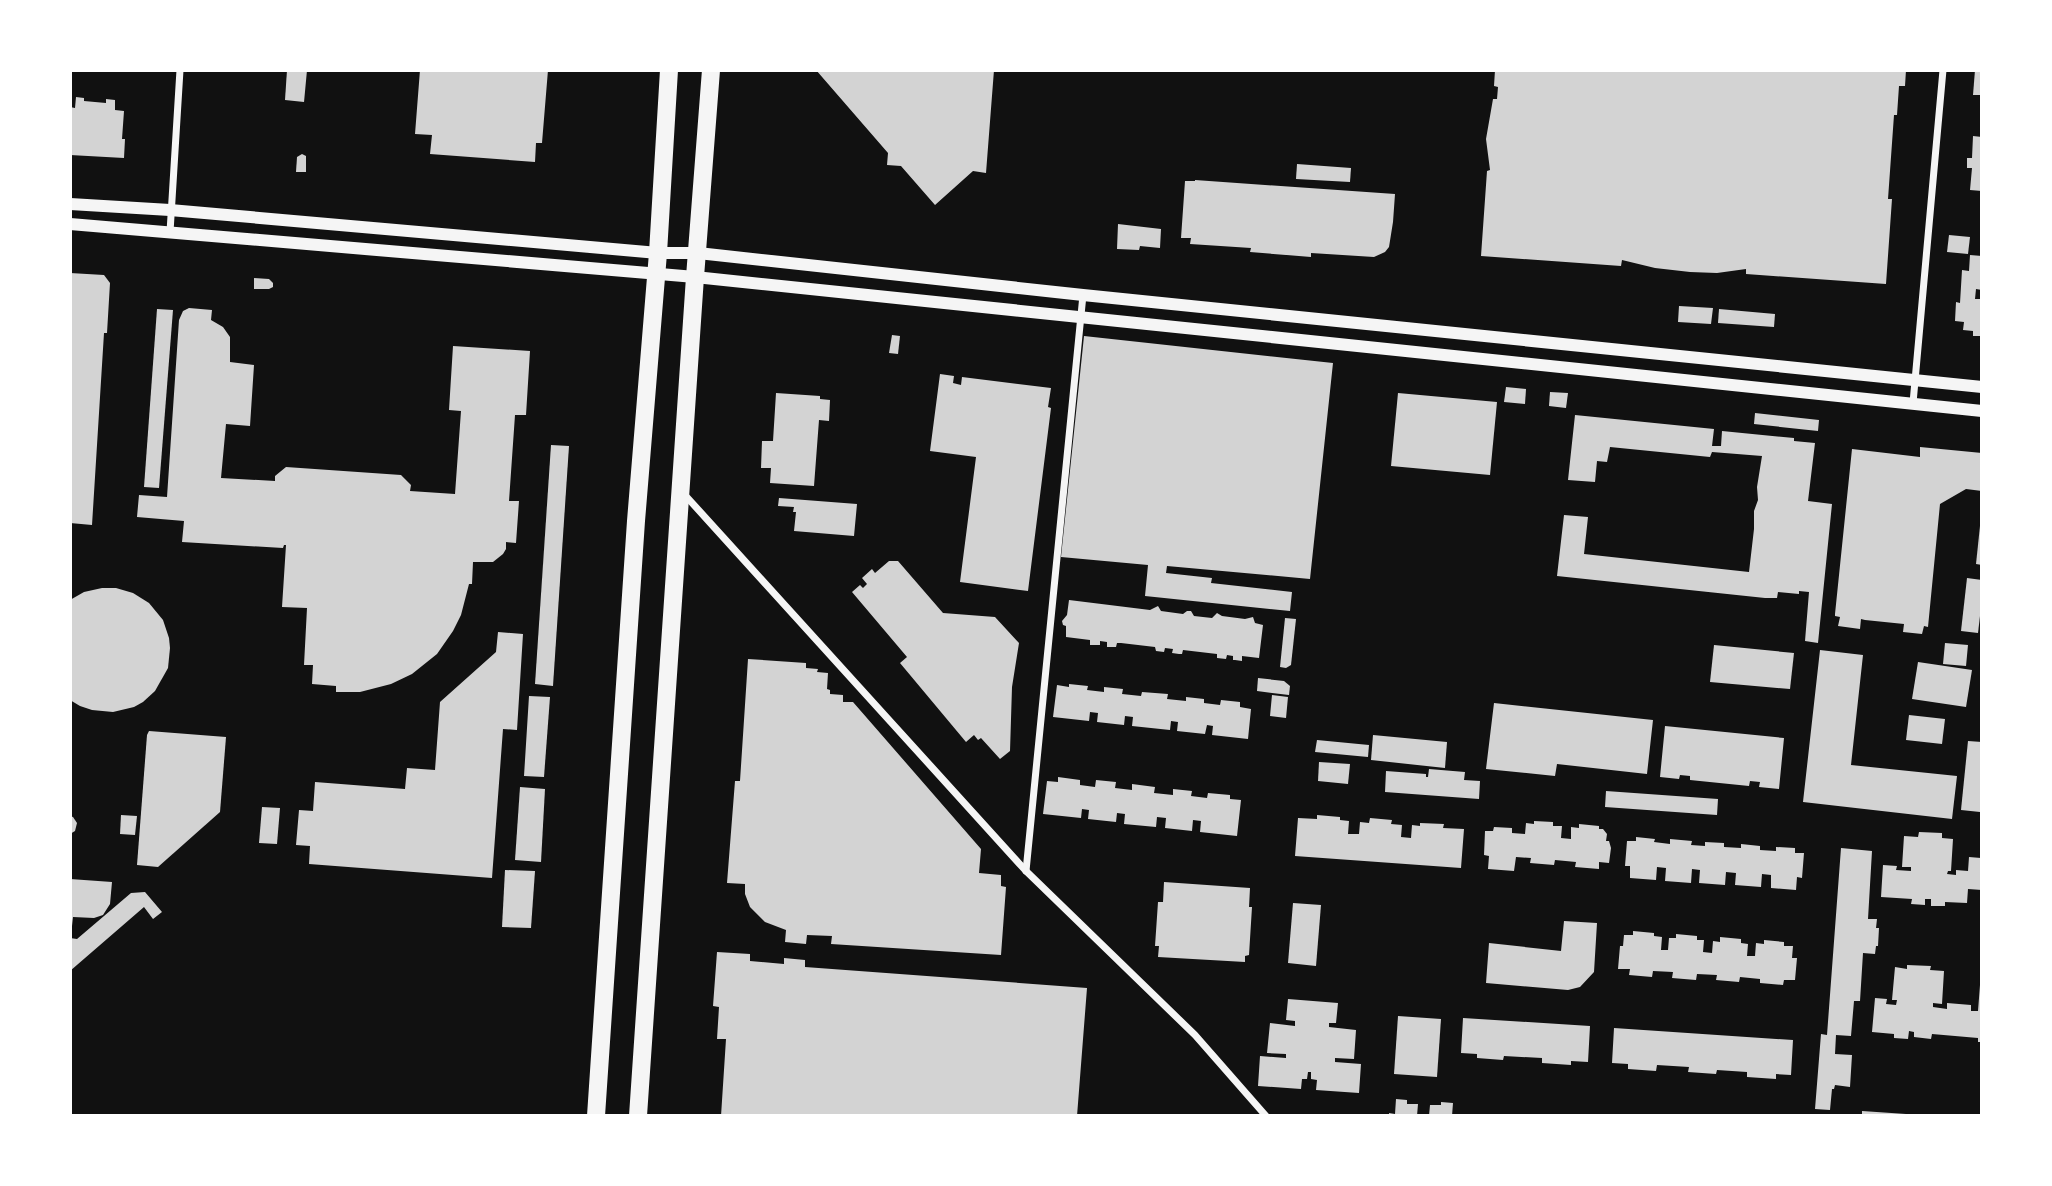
<svg xmlns="http://www.w3.org/2000/svg" width="2052" height="1186" viewBox="0 0 2052 1186" font-family="Poppins,sans-serif">
<style>
.building{fill:#d3d3d3}
.lines{fill:none;stroke-linecap:round;stroke-linejoin:round}
.minor{stroke:#f5f5f5;stroke-width:7}
.tertiary{stroke:#f5f5f5;stroke-width:12}
.primary{stroke:#f5f5f5;stroke-width:18}
</style>
<rect width="100%" height="100%" fill="#111"/>
<g class="building">
<path d="M287,70H307L304,102L285,100Z"/>
<path d="M420,70H548L542,143H536L535,162L430,154L432,135L415,134Z"/>
<path d="M816,70H994L986,173L973,171L935,205L901,166L887,165L888,153Z"/>
<path d="M1495,70H1906L1905,86H1899L1897,115H1894L1888,199H1892L1886,284L1746,274V269L1717,273L1690,272L1655,268L1622,260L1621,266L1481,256L1487,171L1490,170L1486,139L1493,99H1497L1498,87L1494,86Z"/>
<path d="M1975,70H1982V95H1973Z"/>
<path d="M76,97L84,98V101L106,103V99L115,100V110L124,111L122,139H125L124,158L70,155V107L75,108Z"/>
<path d="M1973,136L1982,137V191L1970,190L1972,168H1967V158H1972Z"/>
<path d="M302,154L306,156V172H296L297,157Z"/>
<path d="M1297,164L1351,168L1350,182L1296,179Z"/>
<path d="M1195,180L1395,194L1393,222L1389,247L1385,252L1374,257L1311,253V257L1250,252L1251,248L1190,244L1191,238H1181L1185,181H1195Z"/>
<path d="M1118,224L1161,229L1160,248L1140,246L1139,250L1117,249Z"/>
<path d="M1949,235L1970,237L1968,254L1947,252Z"/>
<path d="M1970,255L1982,256V290L1976,289L1975,299H1982L1981,336H1973V331L1963,330L1964,322L1955,321L1956,302L1960,303L1962,270L1969,271Z"/>
<path d="M70,273L104,275L110,283L107,333H104L92,525L70,523Z"/>
<path d="M254,278L269,279L273,283V287L269,289H254Z"/>
<path d="M1679,306L1713,308L1711,324L1678,322Z"/>
<path d="M189,308L212,310L211,320L223,327L230,337V362L254,365L250,426L226,424L221,478L275,481V476L286,467L401,475L411,485L410,491L455,494L461,411L449,410L453,346L530,351L526,415H515L509,501H519L516,543L506,542V549L503,554L493,562H473L472,584H469L461,615L453,631L437,654L412,674L391,684L360,692H336V686L312,684L313,665H304L307,608L282,607L286,545H284L283,548L182,542L184,521L137,517L139,495L167,497L179,320L183,311Z"/>
<path d="M157,309L173,310L159,488L144,487Z"/>
<path d="M1719,309L1775,314L1774,327L1718,323Z"/>
<path d="M892,335L900,336L898,354L889,353Z"/>
<path d="M1084,336L1333,363L1310,579L1167,566L1166,573L1212,578L1211,583L1292,592L1290,611L1145,596L1148,565L1061,557Z"/>
<path d="M940,374L954,376L953,383L961,385L962,377L1051,388L1048,407L1051,408L1028,591L960,582L976,457L930,451Z"/>
<path d="M1506,387L1526,389L1525,404L1504,402Z"/>
<path d="M1550,392L1568,393L1566,408L1549,406Z"/>
<path d="M776,393L820,396V399L830,400L829,421L819,420L814,486L770,483L771,468H761L762,441H773Z"/>
<path d="M1398,393L1497,402L1490,475L1391,466Z"/>
<path d="M1755,413L1819,420L1818,431L1754,424Z"/>
<path d="M1575,415L1714,429L1712,446H1721L1722,431L1794,438V441L1815,443L1808,501L1832,504L1818,643L1805,641L1809,592L1799,591V594L1778,592L1777,598H1765L1557,576L1564,515L1588,517L1584,554L1749,572L1754,529V511L1758,500L1757,487L1762,456L1712,452L1710,457L1610,447L1607,462L1597,461L1595,482L1568,480Z"/>
<path d="M551,445L569,446L553,686L535,684Z"/>
<path d="M1920,447L1982,453V491L1966,489L1940,504L1928,627L1924,626L1922,634L1903,632L1904,624L1865,620L1861,619L1860,629L1838,626L1840,617L1835,616V614L1852,449L1920,457Z"/>
<path d="M779,498L857,504L854,536L794,531L796,512H793L794,507L778,506Z"/>
<path d="M1980,526H1982V565L1976,564Z"/>
<path d="M889,561H898L943,613L995,617L1019,643L1012,687L1010,751L1000,759L981,738L978,740L974,735L966,742L900,663L907,657L852,592L860,585L863,588L867,584L862,578L872,569L875,573Z"/>
<path d="M1967,578L1982,580V599L1978,633L1961,631Z"/>
<path d="M102,588H116L133,593L149,603L163,620L169,638L170,648L168,668L155,691L143,702L134,707L113,712L92,710L80,706L70,700V600L84,592Z"/>
<path d="M1069,600L1150,610L1158,606L1161,611L1183,614L1187,611H1191L1194,616L1212,618L1217,613L1222,616L1245,619L1253,617L1255,623L1263,625L1259,658L1242,656V661L1235,660H1233V656L1227,655L1226,659L1217,658V654L1183,650L1182,654H1179L1172,653L1173,649L1165,648L1164,652L1156,651L1155,647L1121,643H1117L1116,647H1107V642L1100,641V645H1090V640L1066,637V626L1063,625L1062,621L1067,615Z"/>
<path d="M1285,618L1296,619L1291,665L1286,668L1280,667Z"/>
<path d="M498,632L523,634L517,730L503,729L492,878L309,864L310,846L296,845L299,810L313,811L315,782L405,789L407,768L435,770L440,702L496,652Z"/>
<path d="M1945,643L1968,645L1966,666L1943,664Z"/>
<path d="M1714,645L1794,653L1790,689L1710,682Z"/>
<path d="M1820,650L1863,655L1851,765L1957,776L1952,819L1803,802Z"/>
<path d="M748,659L806,663V668L818,669L817,672L828,673L827,689L830,690V694L843,695V702H853L981,849L979,873L1001,875V886L1006,887L1001,955L831,944L832,936L807,935L806,944L785,942L786,930L765,922L750,907L745,894V884L727,883L735,781H740Z"/>
<path d="M1918,662L1972,670L1966,707L1912,699Z"/>
<path d="M1258,678L1284,681L1290,686L1289,695L1257,691Z"/>
<path d="M1069,684L1088,686L1087,690L1104,692V687L1123,689L1122,694L1141,696L1142,692L1168,694L1167,699L1186,701V697L1204,699V703L1220,705L1221,700L1240,702V707L1251,709L1248,739L1212,735L1213,726L1207,725L1205,734L1177,731L1178,722L1171,721L1170,730L1132,726L1133,717L1125,716L1124,725L1097,722L1098,713L1090,712L1089,721L1053,717L1057,685L1069,687Z"/>
<path d="M1272,695L1288,697L1286,718L1270,716Z"/>
<path d="M529,696L550,697L544,777L524,776Z"/>
<path d="M1494,703L1653,720L1647,774L1557,764L1555,776L1486,769Z"/>
<path d="M1909,715L1945,719L1942,744L1906,740Z"/>
<path d="M1665,726L1784,738L1779,789L1759,787L1760,782L1750,781L1749,786L1690,780V776L1680,775L1679,779L1660,777Z"/>
<path d="M149,731L226,737L220,812L158,867L137,865L147,735Z"/>
<path d="M1373,735L1447,742L1445,768L1371,760Z"/>
<path d="M1317,740L1369,745L1368,757L1315,752Z"/>
<path d="M1968,741L1982,742V788L1980,812L1961,810Z"/>
<path d="M1319,762L1350,764L1348,784L1318,781Z"/>
<path d="M1429,769L1465,772L1464,780L1480,781L1479,799L1385,792L1386,771L1426,774V777H1428Z"/>
<path d="M1058,777L1080,780V785L1095,787L1096,780L1116,782L1115,788L1132,790V784L1155,787L1154,793L1173,795V789L1192,791L1191,796L1207,798L1208,793L1230,795V799L1241,800L1237,836L1200,832L1201,821L1193,820L1192,831L1165,828L1166,818L1157,817L1156,827L1124,824L1125,814L1117,813L1116,822L1088,819L1089,810L1082,809L1081,818L1043,814L1047,781L1058,782Z"/>
<path d="M520,787L545,789L541,862L515,860Z"/>
<path d="M1606,791L1718,799L1717,815L1605,807Z"/>
<path d="M262,807L280,808L277,844L259,843Z"/>
<path d="M121,815L137,816L135,835L120,834Z"/>
<path d="M1317,815L1340,817V820L1349,821L1348,834H1359L1360,822L1369,823L1370,818L1392,820L1391,824L1402,825L1401,837L1411,838L1412,825L1420,826V823L1444,824L1443,828L1464,829L1461,868L1295,856L1298,818L1317,819Z"/>
<path d="M70,816L73,817L77,823L75,831L70,834Z"/>
<path d="M1534,821L1553,822V826H1562L1561,838L1571,839V827L1579,828V824L1599,826V829H1603L1607,834L1606,841H1609L1611,848L1609,863L1599,862V869L1575,867L1576,862L1555,860L1554,865L1530,863L1531,858L1516,857L1514,871L1488,869L1489,856L1484,855L1485,831H1493L1494,827L1512,828V833L1525,834L1526,823L1534,824Z"/>
<path d="M1919,832L1942,833V838L1953,839L1951,871H1948L1947,874L1956,875V870L1968,871L1969,857L1981,858L1982,890L1968,889L1967,903L1945,902V906H1931V899H1925V905L1911,904L1912,899L1881,897L1883,865L1897,866L1896,870L1911,871V867H1902L1904,836L1918,837Z"/>
<path d="M1636,837L1655,839L1654,842L1670,844V839L1692,841L1691,845L1705,846V842L1724,843V847L1741,848V844L1760,846V850L1776,851V847L1795,848V853H1804L1802,878L1797,877L1796,890L1771,888V875L1762,874L1761,887L1735,885L1736,873L1726,872L1725,885L1699,883L1700,870L1692,869L1691,883L1665,881L1666,868L1657,867L1656,880L1630,878V866H1625L1627,841H1636Z"/>
<path d="M1841,848L1872,851L1868,919H1877L1876,928H1879L1878,946H1876L1875,954L1863,953L1860,1001H1854L1851,1036L1836,1035L1835,1054L1852,1055L1850,1087L1835,1085L1834,1089H1832L1830,1110L1815,1109L1821,1034L1827,1035Z"/>
<path d="M505,870L535,871L531,928L502,927Z"/>
<path d="M70,879L112,882L110,904L103,915L94,918L73,917L72,926L70,925Z"/>
<path d="M1164,882L1250,888L1249,907H1252L1249,955L1245,956V962L1158,957L1159,946H1155L1158,902H1163Z"/>
<path d="M145,892L162,912L153,919L144,907L70,971V938L77,939L131,893Z"/>
<path d="M1293,903L1321,905L1316,966L1288,963Z"/>
<path d="M1564,921L1597,923L1594,972L1580,987L1568,990L1486,983L1489,943L1561,951Z"/>
<path d="M1633,931L1654,933V936L1662,937L1661,950H1668L1669,938H1676V934L1697,936V940H1704L1703,952L1712,953L1713,941L1720,942V937L1741,939V943L1748,944L1747,956H1755L1756,943L1764,944V940L1784,942V946H1793L1792,958H1797L1795,980H1784L1783,985L1760,983V979L1740,977L1739,982L1716,980L1717,975L1697,974L1696,980L1672,978L1673,972L1653,971L1652,977L1629,975L1630,969H1618L1620,946H1623L1624,935H1633Z"/>
<path d="M717,952L750,954V961L784,964V958L805,960V967L1087,988L1077,1116H721L726,1039H717L719,1007L713,1006Z"/>
<path d="M1907,965L1931,966L1930,970L1944,971L1942,1004L1933,1003V1007L1947,1009V1003L1971,1005V1011H1978L1980,985H1982V1042H1978V1038L1932,1034L1931,1039L1914,1037V1032L1909,1031L1908,1039L1894,1038V1034L1872,1032L1875,998L1887,999L1886,1004L1896,1005L1897,1000H1892L1895,967L1907,969Z"/>
<path d="M1288,999L1338,1003L1336,1023H1329V1027L1356,1030L1354,1059L1335,1058V1062L1361,1064L1359,1093L1316,1090L1317,1080L1311,1079V1072H1308L1307,1079H1302L1301,1089L1258,1086L1260,1056L1286,1058V1054L1267,1053L1270,1023L1295,1026V1021L1286,1020Z"/>
<path d="M1398,1016L1441,1019L1437,1077L1394,1074Z"/>
<path d="M1463,1018L1590,1026L1588,1062L1571,1061V1065L1542,1063V1058L1504,1056L1503,1060L1477,1058V1054L1461,1053Z"/>
<path d="M1614,1028L1793,1040L1791,1075L1776,1074V1079L1747,1077V1072L1717,1070L1716,1074L1688,1072L1689,1067L1657,1065L1656,1071L1628,1069V1064L1612,1063Z"/>
<path d="M1396,1099L1407,1100V1104H1418L1417,1116H1389V1113L1395,1114Z"/>
<path d="M1441,1102L1453,1103L1452,1116H1429L1430,1105H1441Z"/>
<path d="M1862,1111L1906,1114V1116H1862Z"/>
</g>
<g class="lines">
<g class="minor">
<path d="M170,232L180,70"/>
<path d="M1913,403L1943,70"/>
<path d="M684,494L1026,871L1195,1035L1266,1116"/>
<path d="M1026,871L1083,295"/>
</g>
<g class="tertiary">
<path d="M70,204L170,210L658,253H698L1083,295L1982,387"/>
<path d="M70,224L695,277L1982,411"/>
</g>
<g class="primary">
<path d="M596,1116L636,521L658,253L669,70"/>
<path d="M638,1116L695,277L711,70"/>
</g>
</g>
<rect width="2052" height="1186" fill="none" stroke="#ffffff" stroke-width="144"/>
</svg>
